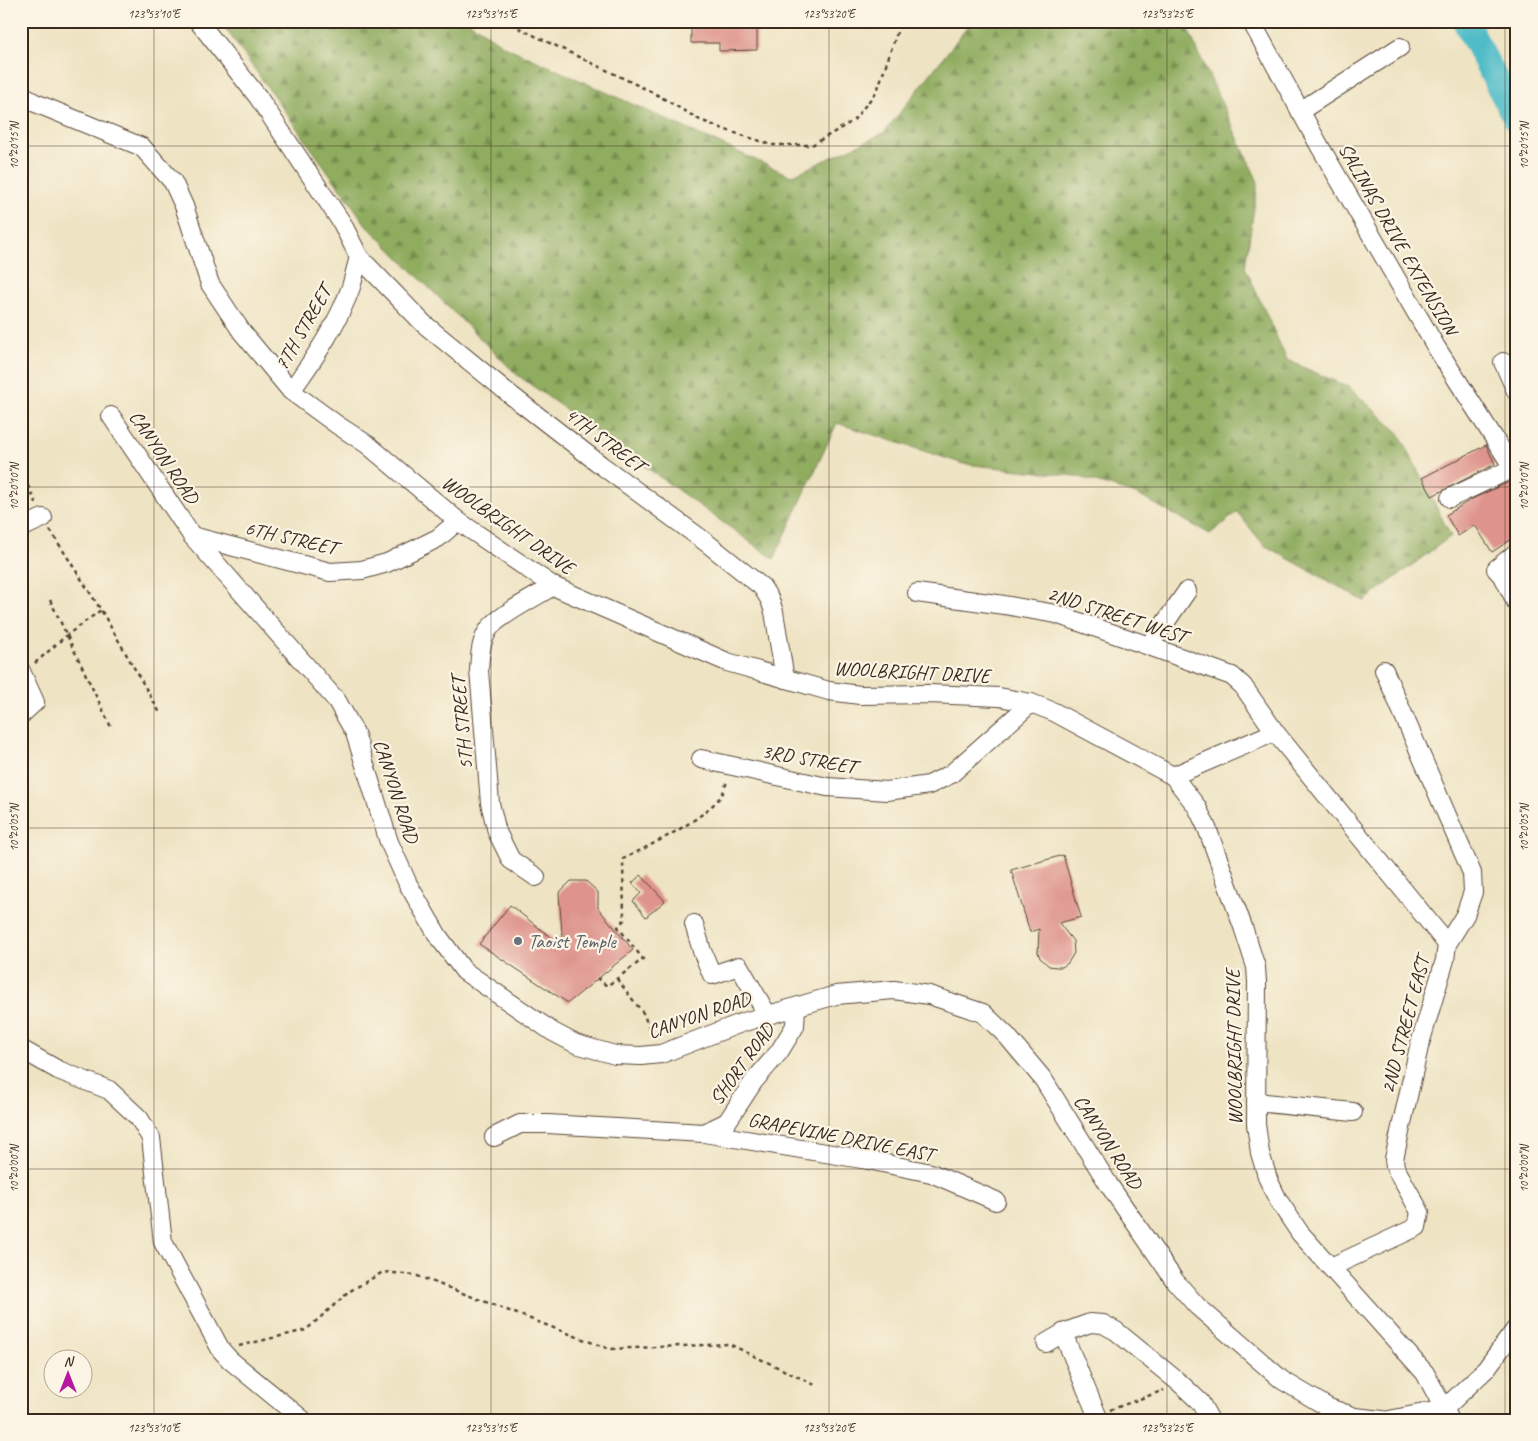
<svg xmlns="http://www.w3.org/2000/svg" width="1538" height="1441" viewBox="0 0 1538 1441" font-family="Caveat,sans-serif">
<style>
.forest{fill:url(#forest-firs);stroke:#656b3e}
.lines{fill:none;stroke-linecap:round;stroke-linejoin:round}
.river{stroke:#4fbcc8;stroke-width:26}
.building{fill:#de948d}
.minor-casing{stroke:#564637;stroke-width:20}
.path{stroke:#564637;stroke-width:2.5;stroke-dasharray:4 4;stroke-linecap:butt}
.minor{stroke:#fff;stroke-width:18}
.ticks{fill:none;stroke:#3b2a1e;stroke-width:1;stroke-opacity:0.45}
.worship-dot{fill:#6b7280;stroke:#fcf5e5;stroke-width:2}
.labels{text-anchor:middle;dominant-baseline:central;stroke-width:4.5;stroke-linejoin:round;paint-order:stroke}
.street-label{font-size:20px;fill:#3b2a1e;stroke:#fcf5e5}
.worship-label{font-size:20px;fill:#5b616d;stroke:#fcf5e5;text-anchor:start}
.neatline{fill:none;stroke:#3b2a1e;stroke-width:2}
.ticks-label{font-size:12px;text-anchor:middle;fill:#3b2a1e}
</style>
<defs>
<pattern id="forest-firs" width="22" height="20" patternUnits="userSpaceOnUse" patternTransform="scale(1.25)"><rect width="22" height="20" fill="#8fac5f"/><path d="M5 1l3.5 6h-7zM16 11l3.5 6h-7z" fill="#768c4e"/></pattern>
</defs>
<rect width="100%" height="100%" fill="#fcf5e5"/>
<filter id="ink" filterUnits="userSpaceOnUse"><feTurbulence type="fractalNoise" baseFrequency=".02" numOctaves="2"/><feDisplacementMap in="SourceGraphic" scale="10" xChannelSelector="R" yChannelSelector="G"/><feConvolveMatrix kernelMatrix="1 2 1 2 8 2 1 2 1" color-interpolation-filters="sRGB"/></filter>
<filter id="wash" filterUnits="userSpaceOnUse"><feTurbulence type="fractalNoise" baseFrequency=".0096" numOctaves="4" result="noise"/><feDisplacementMap in="SourceGraphic" scale="20" xChannelSelector="R" yChannelSelector="G"/><feGaussianBlur stdDeviation="1.12" result="paint"/><feColorMatrix in="noise" values="0 0 0 0 0 0 0 0 0 0 0 0 0 0 0 0 0 1.4 0 .05"/><feComposite in="paint" operator="in"/></filter>
<g filter="url(#wash)">
<rect width="100%" height="100%" fill="#eee3c2"/>
<path class="forest" d="M220,21H468L504,46L791,176L884,133L972,21H1184L1258,182L1245,267L1287,360L1350,388L1399,433L1451,536L1364,601L1264,545L1237,512L1210,534L1136,494L1076,476L964,464L837,423L774,559L516,374L367,226Z"/>
<g class="lines">
<path class="river" d="M1465,21L1517,121"/>
</g>
<g id="blocks">
<g class="building">
<path d="M691,21H757V50L719,51V43H691Z"/>
<path d="M1486,445L1495,464L1432,496L1422,478Z"/>
<path d="M1509,482L1517,494V536L1492,552L1475,525L1458,536L1446,515L1472,499Z"/>
<path d="M1063,855L1081,917L1059,923L1073,941L1074,953L1068,963L1062,967H1056L1049,966L1040,958L1038,952L1039,929L1030,932L1011,870Z"/>
<path d="M641,875L665,901L646,917L633,901L641,893L632,883Z"/>
<path d="M571,881H586L598,892V908L633,950L568,1003L479,944L510,905L563,947L559,893Z"/>
</g>
</g>
</g>
<g filter="url(#ink)">
<use href="#blocks" fill-opacity="0" stroke="#564637" stroke-width="1"/>
<g class="lines">
<defs>
<g id="minor">
<path d="M198,21L258,97L342,223L359,257L424,324L512,396L601,465L707,543L762,587L770,600L774,612L785,679"/>
<path d="M1251,21L1319,145L1436,347L1517,474"/>
<path d="M21,93L33,102L142,147L173,182L184,206L210,284L242,332L291,391L336,424L368,445L458,521L553,586L727,662L829,691L860,695L929,694L999,697L1031,703L1054,712L1173,776L1197,807L1207,828L1243,927L1256,967L1257,982L1256,1124L1260,1153L1268,1179L1278,1200L1300,1233L1425,1373L1450,1420"/>
<path d="M1300,111L1400,47"/>
<path d="M1503,362L1517,393"/>
<path d="M291,391C314,359 338,324 351,287C354,277 356,267 359,257"/>
<path d="M111,416L192,536L337,701L355,733L389,842L408,884L438,936L464,971L553,1032L576,1044L615,1055L641,1056L661,1054L741,1023L836,995L894,990L929,995L983,1013L1007,1036L1043,1079L1109,1185L1175,1281L1197,1306L1282,1380L1329,1408L1355,1417L1383,1420"/>
<path d="M1450,498L1513,468"/>
<path d="M21,528L43,518"/>
<path d="M192,536L330,572L362,570L387,563L438,538L458,521"/>
<path d="M1517,552L1496,569L1504,578L1517,604"/>
<path d="M917,593L1004,605L1056,614L1149,646L1232,676L1243,686L1275,732L1447,944"/>
<path d="M1149,646L1187,591"/>
<path d="M21,671L35,702L21,715"/>
<path d="M701,759L827,787L887,791L929,785L951,774L1031,703"/>
<path d="M1173,776L1275,732"/>
<path d="M536,877L511,860L497,832L490,803L479,670C480,657 480,644 487,632C494,617 538,596 553,586"/>
<path d="M694,924L702,951L712,975L739,966L767,1014"/>
<path d="M21,1049L58,1070L109,1090L139,1118L151,1138L163,1242L221,1350L230,1360L303,1420"/>
<path d="M1256,1102L1353,1112"/>
<path d="M704,1133L727,1122L754,1081L779,1052L795,1026L796,1007"/>
<path d="M494,1137L520,1124H547L704,1133L868,1160L931,1173L996,1201"/>
<path d="M1331,1267L1417,1227L1420,1212L1395,1167L1394,1159L1419,1047L1445,960L1447,944L1465,915L1473,892L1472,873L1384,670"/>
<path d="M1063,1333L1099,1420"/>
<path d="M1046,1343L1063,1333L1090,1323L1103,1324L1116,1331L1181,1384L1200,1402L1210,1420"/>
<path d="M1389,1420L1444,1409L1486,1369L1517,1327"/>
<path d="M1516,1420L1517,1418"/>
</g>
</defs>
<use href="#minor" class="minor-casing"/>
<g class="path">
<path d="M504,21L654,93L700,120L726,130L772,145H812L853,121L877,91L901,21"/>
<path d="M21,471L36,503"/>
<path d="M50,530L101,610L160,713"/>
<path d="M50,600L111,727"/>
<path d="M35,663L67,635L101,610"/>
<path d="M597,978L607,986L643,959L618,927L624,920L623,859C652,844 701,822 721,796C724,792 725,786 727,782"/>
<path d="M617,979L643,1013L654,1039"/>
<path d="M239,1346L306,1330L350,1291L383,1272L415,1275L609,1349L729,1344L815,1385"/>
<path d="M1110,1410L1164,1390"/>
</g>
<use href="#minor" class="minor"/>
</g>
</g>
<path class="ticks" d="M154,21V1420M491,21V1420M829,21V1420M1167,21V1420M1505,21V1420M21,146H1517M21,487H1517M21,828H1517M21,1169H1517"/>
<circle class="worship-dot" cx="518" cy="941" r="5"/>
<g class="labels">
<g class="street-label">
<text transform="translate(1398 239) rotate(60)">SALINAS DRIVE EXTENSION</text>
<text transform="translate(303 328) rotate(-60)">7TH STREET</text>
<text transform="translate(605 440) rotate(37)">4TH STREET</text>
<text transform="translate(164 457) rotate(56)">CANYON ROAD</text>
<text transform="translate(508 525) rotate(35)">WOOLBRIGHT DRIVE</text>
<text transform="translate(291 538) rotate(13)">6TH STREET</text>
<text transform="translate(1117 615) rotate(18)">2ND STREET WEST</text>
<text transform="translate(912 672) rotate(3)">WOOLBRIGHT DRIVE</text>
<text transform="translate(462 723) rotate(-95)">5TH STREET</text>
<text transform="translate(809 759) rotate(10)">3RD STREET</text>
<text transform="translate(396 791) rotate(72)">CANYON ROAD</text>
<text transform="translate(699 1015) rotate(-19)">CANYON ROAD</text>
<text transform="translate(1405 1025) rotate(-75)">2ND STREET EAST</text>
<text transform="translate(1234 1047) rotate(-91)">WOOLBRIGHT DRIVE</text>
<text transform="translate(742 1064) rotate(-54)">SHORT ROAD</text>
<text transform="translate(841 1137) rotate(11)">GRAPEVINE DRIVE EAST</text>
<text transform="translate(1108 1142) rotate(57)">CANYON ROAD</text>
</g>
<g class="worship-label">
<text x="528" y="941">Taoist Temple</text>
</g>
</g>
<rect width="1538" height="1441" fill="none" stroke="#fcf5e5" stroke-width="55"/>
<g transform="translate(68 1374)"><circle r="24" fill="#fcf5e5" stroke="#afa495"/>
<path d="M0-4L9 19L0 12L-9 19Z" fill="#b5179e"/>
<text y="-8" font-size="14" font-weight="bold" text-anchor="middle" fill="#3b2a1e">N</text>
</g>
<rect x="28" y="28" width="1482" height="1386" class="neatline"/>
<g class="ticks-label">
<text x="154" y="18">123°53'10"E</text>
<text x="491" y="18">123°53'15"E</text>
<text x="829" y="18">123°53'20"E</text>
<text x="1167" y="18">123°53'25"E</text>
<text transform="translate(14 146) rotate(-90)" y="4">10°20'15"N</text>
<text transform="translate(1524 146) rotate(-90)" y="4">10°20'15"N</text>
<text transform="translate(14 487) rotate(-90)" y="4">10°20'10"N</text>
<text transform="translate(1524 487) rotate(-90)" y="4">10°20'10"N</text>
<text transform="translate(14 828) rotate(-90)" y="4">10°20'05"N</text>
<text transform="translate(1524 828) rotate(-90)" y="4">10°20'05"N</text>
<text transform="translate(14 1169) rotate(-90)" y="4">10°20'00"N</text>
<text transform="translate(1524 1169) rotate(-90)" y="4">10°20'00"N</text>
<text x="154" y="1432">123°53'10"E</text>
<text x="491" y="1432">123°53'15"E</text>
<text x="829" y="1432">123°53'20"E</text>
<text x="1167" y="1432">123°53'25"E</text>
</g>
</svg>
